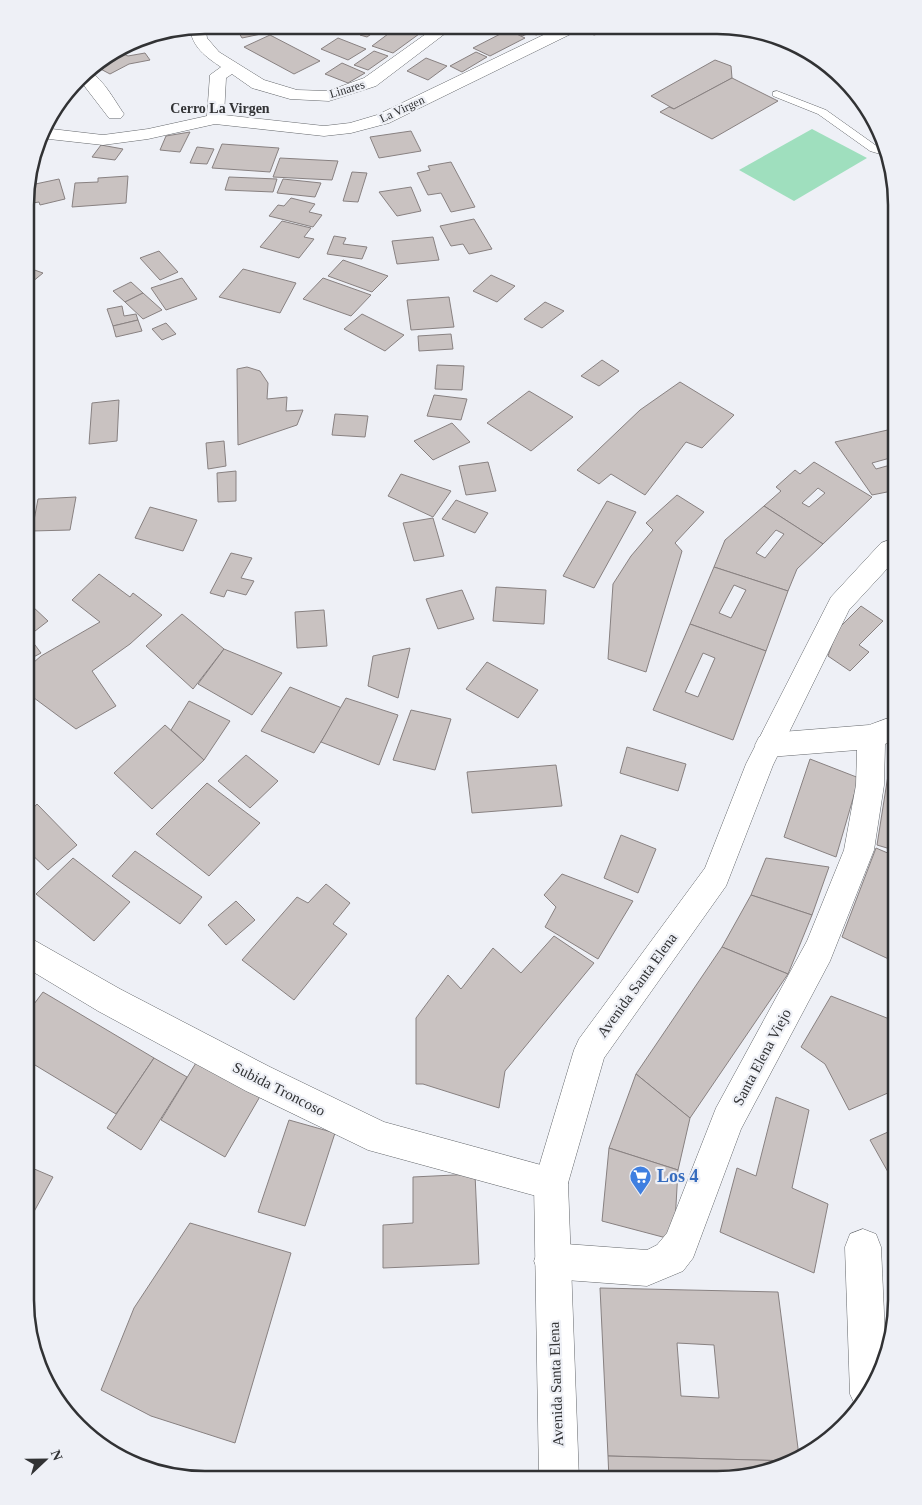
<svg xmlns="http://www.w3.org/2000/svg" width="922" height="1505" viewBox="0 0 922 1505" font-family="'Times New Roman',serif">
<style>
.green{fill:#9fdfbe}
.building{fill:#c9c2c1;stroke:#888181;fill-rule:evenodd}
.lines{fill:none;stroke-linecap:round;stroke-linejoin:round}
.lane-casing{stroke:#65686c;stroke-width:1}
.street-casing{stroke:#65686c;stroke-width:1}
.secondary-casing{stroke:#65686c;stroke-width:1}
.lane{fill:#fff;fill-rule:evenodd}
.street{fill:#fff;fill-rule:evenodd}
.secondary{fill:#fff;fill-rule:evenodd}
.labels{text-anchor:middle;dominant-baseline:central;stroke-width:4.5;stroke-linejoin:round;paint-order:stroke}
.far-street-label{font-size:12px;fill:#313234;stroke:#eef0f6}
.far-neighbourhood-label{font-size:14px;font-weight:bold;fill:#313234;stroke:#eef0f6}
.street-label{font-size:15px;fill:#313234;stroke:#eef0f6}
.near-shop-label{font-size:18px;font-weight:bold;fill:#366cbe;stroke:#eef0f6;text-anchor:start}
.rim{fill:none;stroke:#313234;stroke-width:2.5}
</style>
<rect width="100%" height="100%" fill="#eef0f6"/>
<path class="green" d="M812,129L867,158L794,201L739,170Z"/>
<g class="building">
<path d="M234,25H255L261,34L242,38Z"/>
<path d="M373,25L407,27L430,26L393,53L372,46L388,34L377,30L367,37L360,35Z"/>
<path d="M505,26H518L530,33L522,36Z"/>
<path d="M522,26H559L536,35Z"/>
<path d="M585,26H626L594,35L580,28Z"/>
<path d="M508,30L525,38L490,56L473,48Z"/>
<path d="M270,35L320,61L294,74L244,47Z"/>
<path d="M338,38L366,49L348,60L321,49Z"/>
<path d="M117,51L128,56L145,53L150,60L129,64L110,74L93,65Z"/>
<path d="M374,51L388,56L368,70L354,65Z"/>
<path d="M476,52L487,57L462,72L450,66Z"/>
<path d="M426,58L447,66L428,80L407,71Z"/>
<path d="M715,60L731,66L732,78L674,109L651,96Z"/>
<path d="M342,63L365,73L348,83L325,74Z"/>
<path d="M732,78L778,101L712,139L660,112L669,107L674,109Z"/>
<path d="M411,131L421,151L379,158L370,137Z"/>
<path d="M190,132L180,152L160,150L166,136Z"/>
<path d="M222,144L279,148L270,172L212,168Z"/>
<path d="M101,145L123,149L115,160L92,157Z"/>
<path d="M197,147L214,149L207,164L190,163Z"/>
<path d="M280,158L338,161L332,180L273,177Z"/>
<path d="M451,162L475,207L451,212L441,193L428,195L417,173L430,170L428,166Z"/>
<path d="M352,172L367,173L358,202L343,201Z"/>
<path d="M128,176L126,203L72,207L75,183L98,182V178Z"/>
<path d="M229,177L277,179L273,192L225,190Z"/>
<path d="M59,179L65,199L40,205L39,202L26,204V186Z"/>
<path d="M283,179L321,183L315,197L277,193Z"/>
<path d="M411,187L421,211L397,216L379,192Z"/>
<path d="M291,198L315,204L309,212L322,215L313,227L269,216L278,205L284,206Z"/>
<path d="M474,219L492,249L469,254L463,244L451,246L440,226Z"/>
<path d="M282,221L311,228L304,237L314,239L299,258L260,247Z"/>
<path d="M334,236L346,238L343,244L367,247L362,259L327,254Z"/>
<path d="M433,237L439,260L397,264L392,241Z"/>
<path d="M159,251L178,272L160,280L140,258Z"/>
<path d="M343,260L388,276L372,292L328,276Z"/>
<path d="M26,267L43,273L26,287Z"/>
<path d="M243,269L296,283L280,313L219,297Z"/>
<path d="M491,275L515,286L497,302L473,291Z"/>
<path d="M182,278L197,299L166,310L151,288Z"/>
<path d="M323,278L371,295L351,316L303,299Z"/>
<path d="M131,282L143,293L125,302L113,291Z"/>
<path d="M143,293L162,310L143,319L125,302Z"/>
<path d="M449,297L454,327L411,330L407,300Z"/>
<path d="M545,302L564,311L542,328L524,319Z"/>
<path d="M122,306L124,316L136,314L138,320L113,326L107,309Z"/>
<path d="M362,314L404,335L385,351L344,329Z"/>
<path d="M138,320L142,331L116,337L113,326Z"/>
<path d="M166,323L176,334L162,340L152,329Z"/>
<path d="M451,334L453,349L419,351L418,336Z"/>
<path d="M602,360L619,371L599,386L581,376Z"/>
<path d="M437,365L464,366L462,390L435,389Z"/>
<path d="M247,367L260,371L268,383L267,399L287,397L286,411L303,410L297,425L238,445L237,369Z"/>
<path d="M680,382L734,415L702,448L686,442L645,495L611,474L599,484L577,470L640,410Z"/>
<path d="M529,391L573,417L531,451L487,423Z"/>
<path d="M434,395L467,399L461,420L427,416Z"/>
<path d="M119,400L117,441L89,444L92,403Z"/>
<path d="M335,414L368,416L365,437L332,435Z"/>
<path d="M452,423L470,442L433,460L414,441Z"/>
<path d="M892,429L897,435V490L872,495L835,442ZM890,458L894,464L876,469L872,463Z"/>
<path d="M224,441L226,466L208,469L206,443Z"/>
<path d="M488,462L496,491L466,495L459,466Z"/>
<path d="M814,462L872,497L823,544L764,506L781,491L776,487L795,470L800,474ZM818,488L825,493L809,507L802,503Z"/>
<path d="M236,471V501L218,502L217,473Z"/>
<path d="M401,474L451,491L433,517L388,496Z"/>
<path d="M677,495L704,512L675,543L682,551L646,672L608,659L613,584L631,556L653,530L646,523Z"/>
<path d="M76,497L70,530L32,531L38,499Z"/>
<path d="M456,500L488,513L475,533L442,519Z"/>
<path d="M607,501L636,512L594,588L563,576Z"/>
<path d="M764,506L823,544L797,569L788,591L714,567L725,540ZM776,530L784,534L765,558L756,553Z"/>
<path d="M150,507L197,520L183,551L135,538Z"/>
<path d="M433,518L444,556L414,561L403,523Z"/>
<path d="M231,553L252,558L241,578L254,581L246,595L227,590L224,597L210,593Z"/>
<path d="M714,567L788,591L766,651L690,624ZM734,585L746,590L731,618L719,613Z"/>
<path d="M99,574L130,597L133,593L162,615L130,644L92,671L116,706L76,729L26,692V669L41,656L100,622L72,600Z"/>
<path d="M496,587L546,590L544,624L493,621Z"/>
<path d="M462,590L474,619L438,629L426,599Z"/>
<path d="M32,606L48,621L26,638V610Z"/>
<path d="M861,606L883,621L859,645L869,652L850,671L828,656L837,630Z"/>
<path d="M324,610L327,646L297,648L295,612Z"/>
<path d="M182,614L224,649L193,689L146,646Z"/>
<path d="M690,624L766,651L733,740L653,710ZM703,653L715,658L698,697L685,692Z"/>
<path d="M32,641L41,653L26,661V645Z"/>
<path d="M410,648L398,698L368,686L373,656Z"/>
<path d="M224,649L282,673L252,715L198,684Z"/>
<path d="M487,662L538,690L518,718L466,689Z"/>
<path d="M290,687L342,708L314,753L261,731Z"/>
<path d="M346,698L398,715L379,765L321,742Z"/>
<path d="M189,701L230,721L204,760L171,730Z"/>
<path d="M411,710L451,719L435,770L393,760Z"/>
<path d="M165,725L204,760L152,809L114,773Z"/>
<path d="M627,747L686,764L678,791L620,773Z"/>
<path d="M246,755L278,781L250,808L218,781Z"/>
<path d="M810,759L859,778L836,857L784,837Z"/>
<path d="M897,759V851L877,845L889,769Z"/>
<path d="M556,765L562,806L472,813L467,772Z"/>
<path d="M207,783L260,823L209,876L156,834Z"/>
<path d="M37,804L77,845L48,870L26,849V816Z"/>
<path d="M621,835L656,849L638,893L604,878Z"/>
<path d="M876,848L897,857V963L842,937Z"/>
<path d="M135,851L202,897L180,924L112,876Z"/>
<path d="M73,858L130,902L94,941L36,894Z"/>
<path d="M766,858L829,867L812,915L751,895Z"/>
<path d="M562,874L633,901L598,959L545,927L556,907L544,895Z"/>
<path d="M326,884L350,903L333,924L347,934L294,1000L242,960L297,897L308,903Z"/>
<path d="M751,895L812,915L788,974L722,947Z"/>
<path d="M236,901L255,920L226,945L208,925Z"/>
<path d="M554,936L594,963L505,1071L499,1108L423,1084H416V1018L448,975L461,989L493,948L521,973Z"/>
<path d="M722,947L788,974L690,1118L636,1074Z"/>
<path d="M43,992L154,1058L116,1114L25,1059V1016Z"/>
<path d="M831,996L897,1022V1089L849,1110L825,1064L801,1047Z"/>
<path d="M154,1058L187,1077L141,1150L107,1128Z"/>
<path d="M199,1058L262,1093L225,1157L161,1120Z"/>
<path d="M636,1074L690,1118L678,1170L609,1148Z"/>
<path d="M776,1097L809,1110L792,1188L828,1204L814,1273L720,1232L737,1168L756,1176Z"/>
<path d="M289,1120L335,1133L305,1226L258,1212Z"/>
<path d="M897,1128V1188L870,1140Z"/>
<path d="M609,1148L678,1170L674,1240L602,1221Z"/>
<path d="M25,1165L53,1177L25,1228Z"/>
<path d="M475,1174L479,1264L383,1268V1225L413,1223V1177Z"/>
<path d="M190,1223L291,1253L235,1443L151,1416L101,1390L134,1308Z"/>
<path d="M600,1288L778,1292L799,1456L792,1461L608,1456ZM677,1343L714,1345L719,1398L681,1396Z"/>
<path d="M608,1456L792,1461L786,1466L718,1480H609Z"/>
<path d="M437,1474L490,1479H436Z"/>
</g>
<g class="lines">
<defs>
<path id="lane" d="M777,91L826,110L878,147L886,149L887,156L870,151L818,114L773,96V92Z"/>
<g id="street">
<path d="M205,25L207,38L219,52L264,80L297,90L328,91L364,78L437,26H455L376,86L329,101L290,99L252,88L232,74L226,78L224,115L324,126L350,123L377,115L562,26H583L581,29L389,123L351,133L324,136L215,124L148,139L103,145L40,138L43,128L103,135L148,129L207,116L210,75L221,67C206,57 192,47 190,28Z"/>
<path d="M86,70C102,76 114,100 124,114L121,118H109L79,79Z"/>
<path d="M897,715V738L885,744L884,785L874,850L830,961L741,1129L693,1258L683,1271L647,1286L552,1279L539,1274L534,1261L539,1248L552,1243L647,1250L657,1245L667,1233L716,1108L807,941L844,850L856,785L857,750L769,757L759,753L755,745L759,737L769,733L869,725Z"/>
<path d="M25,935L120,989L270,1067L384,1122L563,1171L568,1183L563,1195L551,1200L368,1150L246,1091L98,1011L25,967Z"/>
<path d="M863,1229L876,1234L881,1247L886,1357L883,1369L860,1409L856,1407L850,1394L845,1247L850,1234Z"/>
</g>
<path id="secondary" d="M897,537V558L849,610L773,765L726,886L604,1058L568,1183L579,1480L539,1479L534,1183L574,1050L579,1039L705,868L746,764L831,597L881,543Z"/>
</defs>
<use href="#lane" class="lane-casing"/>
<use href="#street" class="street-casing"/>
<use href="#secondary" class="secondary-casing"/>
<use href="#lane" class="lane"/>
<use href="#street" class="street"/>
<use href="#secondary" class="secondary"/>
</g>
<defs>
<symbol id="supermarket-pin" viewBox="-11 -11 22 30"><path d="M0 17L-7.5 6A9.5 9.5 0 1 1 7.5 6Z" fill="#3f7fe0" stroke="#eef0f6"/><path d="M-6-5.5h2.5l.6 2H6L4.5 2H-2.5L-4.4-4H-6ZM-1.5 3.2a1.3 1.3 0 1 0 .1 0ZM3 3.2a1.3 1.3 0 1 0 .1 0Z" fill="#fff"/></symbol>
</defs>
<g fill-rule="evenodd">
<use href="#supermarket-pin" x="628" y="1164" width="25" height="34"/>
</g>
<g class="labels">
<g class="far-street-label">
<text transform="translate(347 89) rotate(-17)">Linares</text>
<text transform="translate(402 109) rotate(-25)">La Virgen</text>
</g>
<g class="far-neighbourhood-label">
<text x="220" y="108">Cerro La Virgen</text>
</g>
<g class="street-label">
<text transform="translate(637 985) rotate(-54)">Avenida Santa Elena</text>
<text transform="translate(762 1057) rotate(-62)">Santa Elena Viejo</text>
<text transform="translate(279 1089) rotate(27)">Subida Troncoso</text>
<text transform="translate(556 1384) rotate(-92)">Avenida Santa Elena</text>
</g>
<g class="near-shop-label">
<text x="657" y="1176">Los 4</text>
</g>
</g>
<path d="M0 0H922V1505H0ZM205 34H717A171 171 0 0 1 888 205V1300A171 171 0 0 1 717 1471H205A171 171 0 0 1 34 1300V205A171 171 0 0 1 205 34Z" fill="#eef0f6" fill-rule="evenodd"/>
<path class="rim" d="M205 34H717A171 171 0 0 1 888 205V1300A171 171 0 0 1 717 1471H205A171 171 0 0 1 34 1300V205A171 171 0 0 1 205 34Z"/>
<g transform="translate(45 1460) rotate(68)" stroke="#eef0f6" stroke-width="4" paint-order="stroke">
<path d="M0-4L9 19L0 12L-9 19Z" fill="#313234"/>
<text y="-8" font-size="14" font-weight="bold" text-anchor="middle" fill="#313234">N</text>
</g>
</svg>
